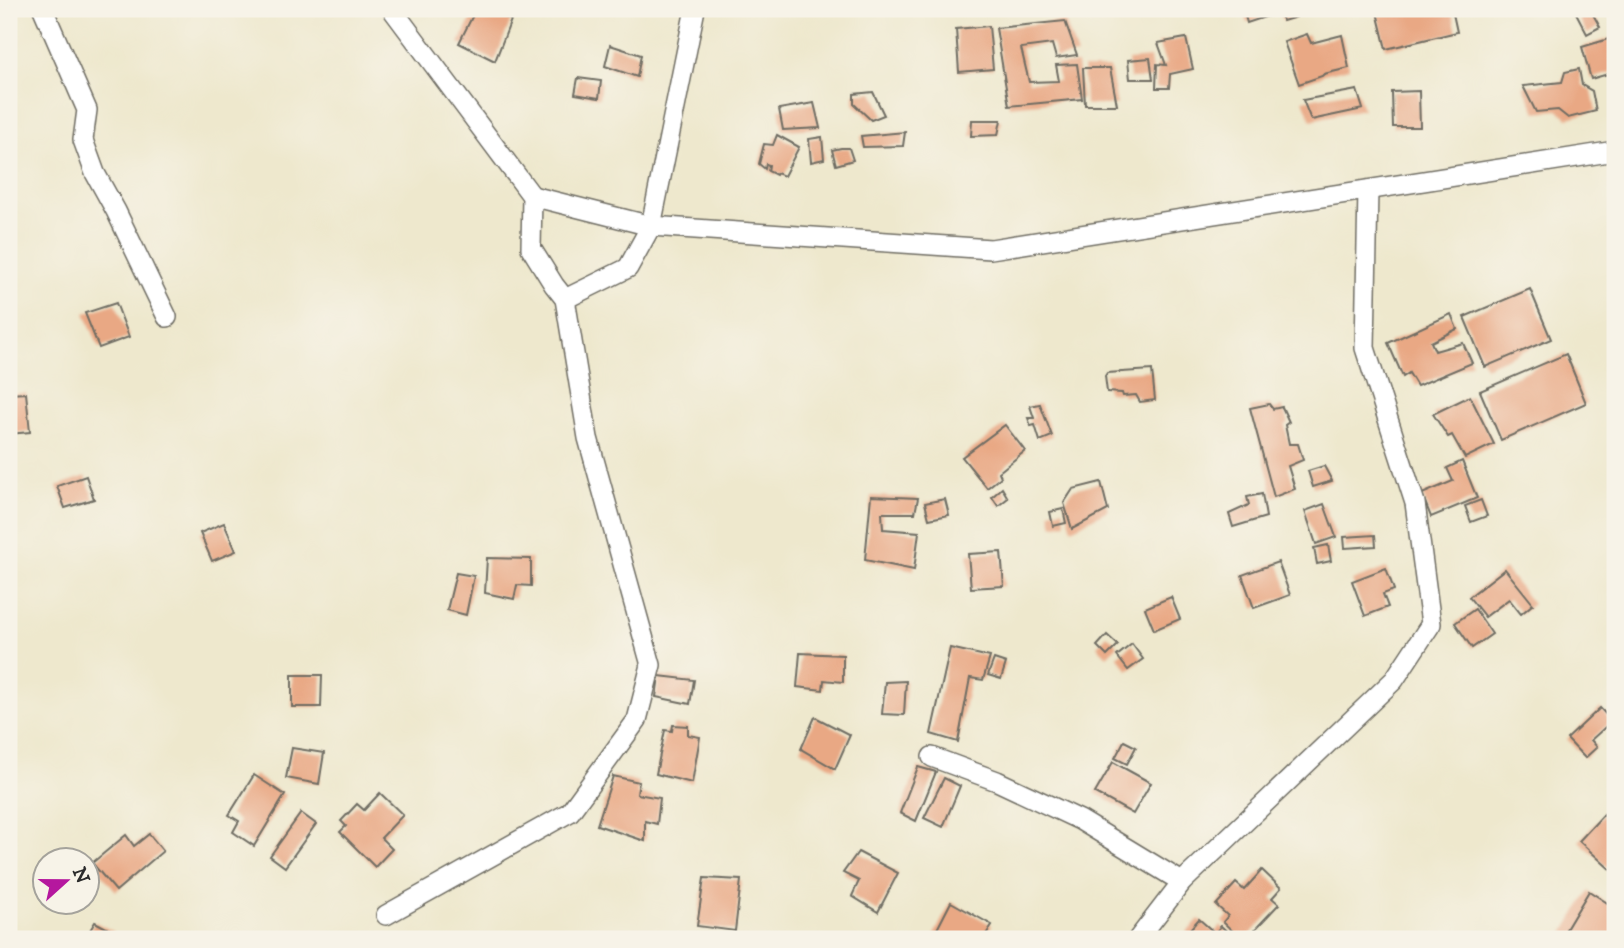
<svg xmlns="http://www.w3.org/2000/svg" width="1624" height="948" viewBox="0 0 1624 948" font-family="'IM FELL DW Pica',serif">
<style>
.building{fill:#e9a884}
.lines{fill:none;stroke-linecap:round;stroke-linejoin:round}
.street-casing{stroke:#6f6d64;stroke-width:22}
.street{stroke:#fff;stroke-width:19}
</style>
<rect width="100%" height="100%" fill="#f7f3e8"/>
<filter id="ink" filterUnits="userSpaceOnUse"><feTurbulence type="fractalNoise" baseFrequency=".0143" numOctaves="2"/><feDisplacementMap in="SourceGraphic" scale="14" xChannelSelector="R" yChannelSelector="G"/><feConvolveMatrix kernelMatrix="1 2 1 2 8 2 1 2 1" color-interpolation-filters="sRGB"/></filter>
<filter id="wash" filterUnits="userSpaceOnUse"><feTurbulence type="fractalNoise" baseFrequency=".00686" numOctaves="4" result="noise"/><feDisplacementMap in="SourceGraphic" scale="28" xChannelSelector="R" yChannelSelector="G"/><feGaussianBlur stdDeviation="1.57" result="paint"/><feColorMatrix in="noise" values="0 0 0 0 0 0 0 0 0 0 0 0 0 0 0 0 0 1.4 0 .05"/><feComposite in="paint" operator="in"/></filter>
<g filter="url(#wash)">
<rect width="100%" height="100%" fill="#eee8cd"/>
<g id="blocks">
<g class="building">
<path d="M476,9H490L511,20L495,61L459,43Z"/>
<path d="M1243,9H1293L1296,17L1283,21L1280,12L1247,23Z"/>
<path d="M1392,9H1452L1457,32L1386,49L1377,12Z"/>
<path d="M1574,9H1590L1600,27L1587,34Z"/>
<path d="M1065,21L1077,55L1056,58L1052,44L1021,48L1029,82L1059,81L1056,65L1077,64L1082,99L1009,106L996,28Z"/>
<path d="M989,26L993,69L959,72L956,29Z"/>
<path d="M1307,34L1311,43L1342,35L1349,68L1324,74L1322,76L1299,84L1284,42Z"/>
<path d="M1615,37V72L1591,79L1582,47Z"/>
<path d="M1186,38L1193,69L1170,74L1169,88H1156L1157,64L1166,65L1158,43Z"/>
<path d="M610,45L641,55L637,77L605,66Z"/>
<path d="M1150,58L1153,79H1130L1128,60Z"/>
<path d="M1083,68H1110L1117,105H1085Z"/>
<path d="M1579,69L1582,85L1592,91L1596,111L1568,118L1558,110L1536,112L1523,86L1562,82L1565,72Z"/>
<path d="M578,78L601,81L599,98L575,94Z"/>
<path d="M1357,90L1363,109L1311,120L1303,100Z"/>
<path d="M1419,91L1420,127H1393L1392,92Z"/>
<path d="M873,92L884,115L871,120L854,104V94Z"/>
<path d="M814,103L820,128L783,130L779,109Z"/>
<path d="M972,120H1001L998,135L971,136Z"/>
<path d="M905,132L903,146L863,147L861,136Z"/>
<path d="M777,135L799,147L784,176L777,173L776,175L768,171L769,165L766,164L765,169L759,164L764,144L773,145Z"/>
<path d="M822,137L824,159L811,162L809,139Z"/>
<path d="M841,148H849L853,160L836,165L832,150Z"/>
<path d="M1530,289L1551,339L1485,367L1464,317Z"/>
<path d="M116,303L129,337L99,348L85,313Z"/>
<path d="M1451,314L1457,329L1431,342L1435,351L1463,343L1472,363L1417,386L1409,373L1403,377L1388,343Z"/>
<path d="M1566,354L1586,403L1501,440L1480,391Z"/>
<path d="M1152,370L1155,400L1140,402L1136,395L1123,396L1122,393L1107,392L1105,376L1107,373Z"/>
<path d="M26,393L30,432L9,434V394Z"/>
<path d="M1470,396L1494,444L1465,458L1452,435L1448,437L1433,414Z"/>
<path d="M1040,404L1052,436L1040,441L1035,425L1031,426L1028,418H1034L1030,406Z"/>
<path d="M1269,404L1273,409L1282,407L1289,422L1285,425L1289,444H1298L1303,460L1288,466L1295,489L1274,497L1250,408Z"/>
<path d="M1005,425L1025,451L999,472L1001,477L987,488L962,457Z"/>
<path d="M1462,461L1477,498L1431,517L1422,494L1453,481L1447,468Z"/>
<path d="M1324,466L1332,481L1313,487L1308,471Z"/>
<path d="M86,476L94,499L65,508L57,486Z"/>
<path d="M1101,482L1108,510L1072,529L1064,503L1073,489Z"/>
<path d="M1002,488L1008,498L998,506L992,497Z"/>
<path d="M1262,494L1266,517L1233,527L1229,514L1249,505L1247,497Z"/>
<path d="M871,496L918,498L915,513H882L883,529L919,532L914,570L865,560Z"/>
<path d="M945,499L949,515L929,519L925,503Z"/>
<path d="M1481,500L1487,516L1471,522L1465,506Z"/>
<path d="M1324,504L1336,537L1316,544L1305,511Z"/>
<path d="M1063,509L1066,523L1053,526L1050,512Z"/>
<path d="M224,523L236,551L212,561L200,533Z"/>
<path d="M1375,535L1376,546L1345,548L1344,537Z"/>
<path d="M1328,545L1331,561L1317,564L1314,548Z"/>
<path d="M1001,552L1004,586L971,588L968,554Z"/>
<path d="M487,558L531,559V586L517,585L514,599L485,593Z"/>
<path d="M1278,562L1290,595L1254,608L1242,575Z"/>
<path d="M1386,568L1394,590L1383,594L1388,607L1365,616L1352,581Z"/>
<path d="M1505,569L1533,604L1521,614L1509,599L1485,617L1469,597Z"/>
<path d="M456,573L474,576L466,615L447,610Z"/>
<path d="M1171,597L1180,619L1154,630L1145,608Z"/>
<path d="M1475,609L1492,634L1472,648L1455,623Z"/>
<path d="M1107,635L1118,645L1107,656L1097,646Z"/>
<path d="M1132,644L1143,659L1128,670L1117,656Z"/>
<path d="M950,648L990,657L983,680L970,678L958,742L931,734Z"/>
<path d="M800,653L843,655V682L824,680L823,690L797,687Z"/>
<path d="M994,659L1006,663L1001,679L988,675Z"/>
<path d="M292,675H322L321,707H292Z"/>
<path d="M659,676L694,680L690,704L656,697Z"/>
<path d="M906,681L904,715L882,714L885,682Z"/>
<path d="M1600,708L1612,721L1591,740L1597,747L1585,758L1567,739Z"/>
<path d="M815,717L850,735L835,769L801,749Z"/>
<path d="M673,725L688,726V735L700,737L692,783L656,774L665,730L672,731Z"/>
<path d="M1124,741L1136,747L1127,764L1115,758Z"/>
<path d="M292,748L324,753L319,784L286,778Z"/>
<path d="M1113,762L1151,783L1133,814L1095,793Z"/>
<path d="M918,767L936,772L916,821L900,813Z"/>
<path d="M254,775L285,795L254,846L233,832L239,821L229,815Z"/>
<path d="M613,776L639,782L637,794L660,798L657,824L645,821V841L597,825Z"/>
<path d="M944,778L960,786L943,827L924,818Z"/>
<path d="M380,793L403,815L381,838L392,849L375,867L340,832L346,826L341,821L357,804L364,810Z"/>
<path d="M301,813L316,824L285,867L270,856Z"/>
<path d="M1604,814L1613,823L1615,821V869L1613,872L1579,841Z"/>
<path d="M149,834L163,851L116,891L92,863L126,835L134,846Z"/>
<path d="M858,852L898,873L878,912L852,896L859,881L843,873Z"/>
<path d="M1262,870L1281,888L1272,898L1279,904L1246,939H1241L1223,922L1228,916L1216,905L1236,883L1244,890Z"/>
<path d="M704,878L741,880L735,931L697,926Z"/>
<path d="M1589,891L1615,908V934L1612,939H1567L1562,936Z"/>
<path d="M951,902L992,925L983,939H932Z"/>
<path d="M1199,919L1215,933L1221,926L1235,939H1171L1177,933L1182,938Z"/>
<path d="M95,922L114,932L110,939H95L87,935Z"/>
</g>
</g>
</g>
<g filter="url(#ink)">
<use href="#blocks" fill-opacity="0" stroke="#6f6d64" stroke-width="2"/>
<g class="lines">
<defs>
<g id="street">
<path d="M43,9L87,110L83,140L95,173L116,211L167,317"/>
<path d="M532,196L651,226L991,249L1615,151"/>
<path d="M565,299L628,268L651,226L695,9"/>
<path d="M932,757L997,781L1080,820L1182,882"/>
<path d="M386,915L570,812L637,720L651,665L588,438L565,299L554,285L531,248L532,196L392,9"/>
<path d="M1138,939L1182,882L1394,680L1431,624L1415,503L1365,348L1368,190"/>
</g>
</defs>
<use href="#street" class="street-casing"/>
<use href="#street" class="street"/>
</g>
</g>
<rect width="1624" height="948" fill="none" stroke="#f7f3e8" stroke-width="35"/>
<g transform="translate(66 881) rotate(69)"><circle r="33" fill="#f7f3e8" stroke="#a5a39c" stroke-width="2"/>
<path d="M0-5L12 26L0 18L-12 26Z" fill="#b5179e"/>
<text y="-10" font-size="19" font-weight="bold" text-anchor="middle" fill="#2b2b2b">N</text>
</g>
</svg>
